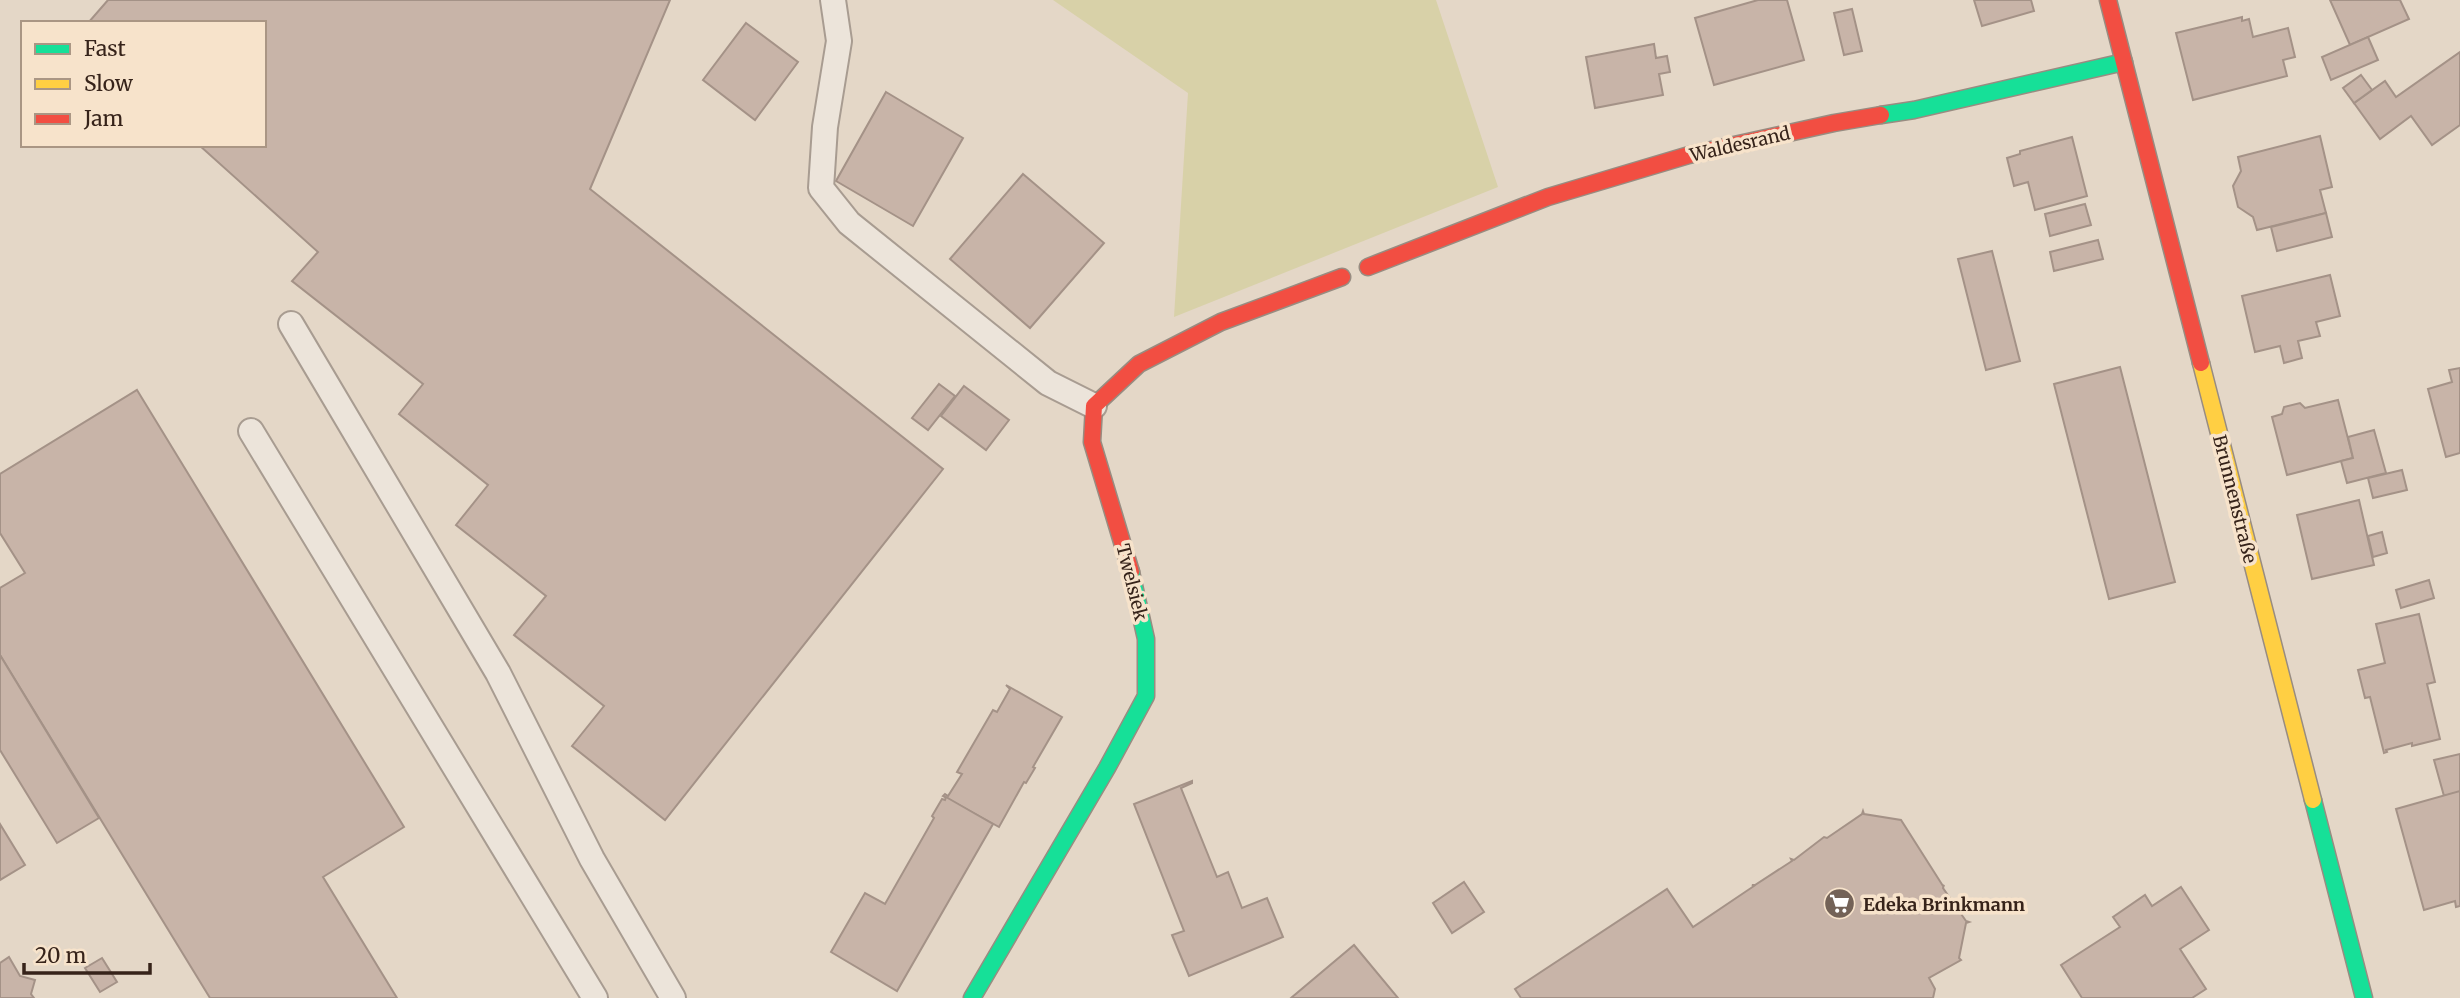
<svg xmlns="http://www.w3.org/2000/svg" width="2460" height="998" viewBox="0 0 2460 998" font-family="Merriweather,serif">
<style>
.green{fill:#d8d1a8}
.building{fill:#c8b4a8;stroke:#a49287;stroke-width:2}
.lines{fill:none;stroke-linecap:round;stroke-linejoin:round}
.lane-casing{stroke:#a89c91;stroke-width:28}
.fast-casing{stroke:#988c81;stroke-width:19}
.slow-casing{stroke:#988c81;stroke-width:19}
.jam-casing{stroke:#988c81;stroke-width:19}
.lane{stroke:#ece4da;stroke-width:24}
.fast{stroke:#16e098;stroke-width:16}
.slow{stroke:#ffcf43;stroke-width:16}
.jam{stroke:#f24e42;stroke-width:16}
.labels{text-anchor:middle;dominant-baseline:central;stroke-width:7;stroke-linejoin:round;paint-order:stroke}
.street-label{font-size:18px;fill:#36231a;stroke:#f7e3cb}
.poi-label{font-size:18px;font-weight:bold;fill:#36231a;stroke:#f7e3cb;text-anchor:start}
</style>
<rect width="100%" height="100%" fill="#e4d7c7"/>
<path class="green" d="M1053,0H1436L1498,187L1174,317L1188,93Z"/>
<g class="building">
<path d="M108,0H670L590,189L943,469L665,820L572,746L604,706L514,635L546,596L456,525L488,485L399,414L423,384L292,281L318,252L199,145H264V23H88Z"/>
<path d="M1758,0H1787L1804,60L1714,85L1695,18Z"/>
<path d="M1974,0H2031L2034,11L1982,26Z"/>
<path d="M2330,0H2400L2409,19L2350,45Z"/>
<path d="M1852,9L1862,51L1844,55L1834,13Z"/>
<path d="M2242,17V21L2249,19L2253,37L2288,28L2295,57L2283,60L2287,76L2193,100L2176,33Z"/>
<path d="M746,23L798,62L755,120L703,80Z"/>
<path d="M2368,37L2378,60L2331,80L2322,57Z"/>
<path d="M1654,44L1656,58L1667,56L1670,72L1659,74L1663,95L1595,108L1586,57Z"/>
<path d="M2460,52V125L2432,145L2411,116L2380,139L2354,103L2385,81L2396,97Z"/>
<path d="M2361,75L2372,90L2354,103L2343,88Z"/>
<path d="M886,92L963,138L913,226L836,181Z"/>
<path d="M2320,136L2332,187L2320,190L2326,213L2257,230L2253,217L2238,207L2233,186L2241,171L2238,157Z"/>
<path d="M2072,137L2087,196L2035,210L2028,182L2014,186L2007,158L2020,154V151Z"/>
<path d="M1023,174L1104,243L1030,328L950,259Z"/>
<path d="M2085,204L2091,225L2050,236L2045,214Z"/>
<path d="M2326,213L2332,237L2277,251L2271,227Z"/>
<path d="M2098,240L2103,259L2054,271L2050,252Z"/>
<path d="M1992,251L2020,361L1986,370L1958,259Z"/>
<path d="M2330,275L2340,316L2316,322L2320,336L2298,341L2302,358L2284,363L2280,346L2255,352L2242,296Z"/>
<path d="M2120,367L2175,582L2109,599L2054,384Z"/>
<path d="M2460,368V453L2446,457L2428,389L2452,382L2449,370Z"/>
<path d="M939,384L955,396L928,430L912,418Z"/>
<path d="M964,386L1009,420L986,450L941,416Z"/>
<path d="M137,390L404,827L323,877L397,998H210L0,655V588L25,573L0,533V474Z"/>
<path d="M2338,400L2353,458L2287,475L2272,417L2282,414L2284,407L2300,403L2305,408Z"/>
<path d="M2374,430L2386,473L2347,483L2341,461L2353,458L2348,437Z"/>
<path d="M2402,470L2407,490L2373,498L2368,478Z"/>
<path d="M2359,500L2374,565L2312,579L2297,515Z"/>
<path d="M2382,532L2387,553L2373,557L2368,536Z"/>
<path d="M2429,580L2434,598L2401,608L2396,590Z"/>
<path d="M2419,614L2435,682L2427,684L2440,739L2412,746V743L2386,750L2387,752L2384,753L2370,697L2365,698L2358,670L2385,663L2376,624Z"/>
<path d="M0,655L99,818L57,843L0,750Z"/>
<path d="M1006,685L1062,717L1033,767L1035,768L1026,783L1024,782L999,827L943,796L945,794L948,796L962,774L957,772L993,710L997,712L1010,689Z"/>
<path d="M2460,754V792L2444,796L2434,760Z"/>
<path d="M1192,781V783L1181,788L1217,877L1228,872L1242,908L1267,898L1283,937L1189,976L1172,935L1184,931L1134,804Z"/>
<path d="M2460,791V906L2456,907L2455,901L2424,910L2396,809Z"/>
<path d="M946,797L993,824L897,991L831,952L865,893L885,904L934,818L932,816L942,799L945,800Z"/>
<path d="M1863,811L1864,814L1901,820L1943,886L1944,885L1943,888L1966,921L1969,922L1966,923L1959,958L1961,960L1929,978L1935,989L1933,998H1521L1515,989L1667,889L1693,927L1754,886L1752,885H1755L1792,861L1791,859L1794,860L1824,837L1827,838L1862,814Z"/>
<path d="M0,824L25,865L0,880Z"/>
<path d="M1464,882L1484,912L1452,933L1433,903Z"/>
<path d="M2181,887L2209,930L2180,949L2206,989L2192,998H2082L2061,965L2120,927L2113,917L2145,895L2152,906Z"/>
<path d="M1354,945L1398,998H1291Z"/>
<path d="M9,957L20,976L35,980L31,994L34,998H0V963Z"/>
<path d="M102,958L117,982L100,992L85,968Z"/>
</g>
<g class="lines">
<defs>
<g id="lane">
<path d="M833,0L839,41L825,127L821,188L849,223L1048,383L1094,406"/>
<path d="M291,324L498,673L592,859L673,998"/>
<path d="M251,431L595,998"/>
</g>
<g id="fast">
<path d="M1881,115L1914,110L2124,62"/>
<path d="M2313,800L2364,998"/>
<path d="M972,998L1107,768L1146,696V639L1131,572"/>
</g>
<path id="slow" d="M2201,363L2313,800"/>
<g id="jam">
<path d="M2108,0L2201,363"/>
<path d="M1368,267L1548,197L1689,155L1834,123L1881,115"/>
<path d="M1131,572L1092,442L1094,406L1139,364L1221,322L1342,277"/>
</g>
</defs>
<use href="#lane" class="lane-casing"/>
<use href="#fast" class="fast-casing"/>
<use href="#slow" class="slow-casing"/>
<use href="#jam" class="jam-casing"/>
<use href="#lane" class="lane"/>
<use href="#fast" class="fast"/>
<use href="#slow" class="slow"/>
<use href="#jam" class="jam"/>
</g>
<defs>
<symbol id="supermarket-disc" viewBox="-11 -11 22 22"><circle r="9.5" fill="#736257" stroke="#f7e3cb"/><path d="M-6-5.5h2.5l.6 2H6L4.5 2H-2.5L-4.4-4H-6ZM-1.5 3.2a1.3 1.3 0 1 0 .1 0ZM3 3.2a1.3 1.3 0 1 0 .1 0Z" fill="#fff"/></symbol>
</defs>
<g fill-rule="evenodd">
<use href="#supermarket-disc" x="1822" y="886" width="35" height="35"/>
</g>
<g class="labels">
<g class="street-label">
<text transform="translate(1740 144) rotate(-13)">Waldesrand</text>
<text transform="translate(2235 499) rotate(76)">Brunnenstraße</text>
<text transform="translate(1132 582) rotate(76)">Twelsiek</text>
</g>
<g class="poi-label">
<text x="1863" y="904">Edeka Brinkmann</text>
</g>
</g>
<rect x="21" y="21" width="245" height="126" fill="#f7e3cb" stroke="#aa9684" stroke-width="2"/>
<rect x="35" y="44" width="35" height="10" fill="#16e098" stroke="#aa9684" stroke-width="2"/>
<text x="84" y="56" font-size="21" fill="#36231a">Fast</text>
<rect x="35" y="79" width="35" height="10" fill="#ffcf43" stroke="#aa9684" stroke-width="2"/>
<text x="84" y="91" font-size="21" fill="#36231a">Slow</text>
<rect x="35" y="114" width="35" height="10" fill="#f24e42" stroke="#aa9684" stroke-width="2"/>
<text x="84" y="126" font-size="21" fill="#36231a">Jam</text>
<path d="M24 963v10h126v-10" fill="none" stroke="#36231a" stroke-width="3.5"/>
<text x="35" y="963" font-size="21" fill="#36231a" stroke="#f7e3cb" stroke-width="5" paint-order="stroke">20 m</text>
</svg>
